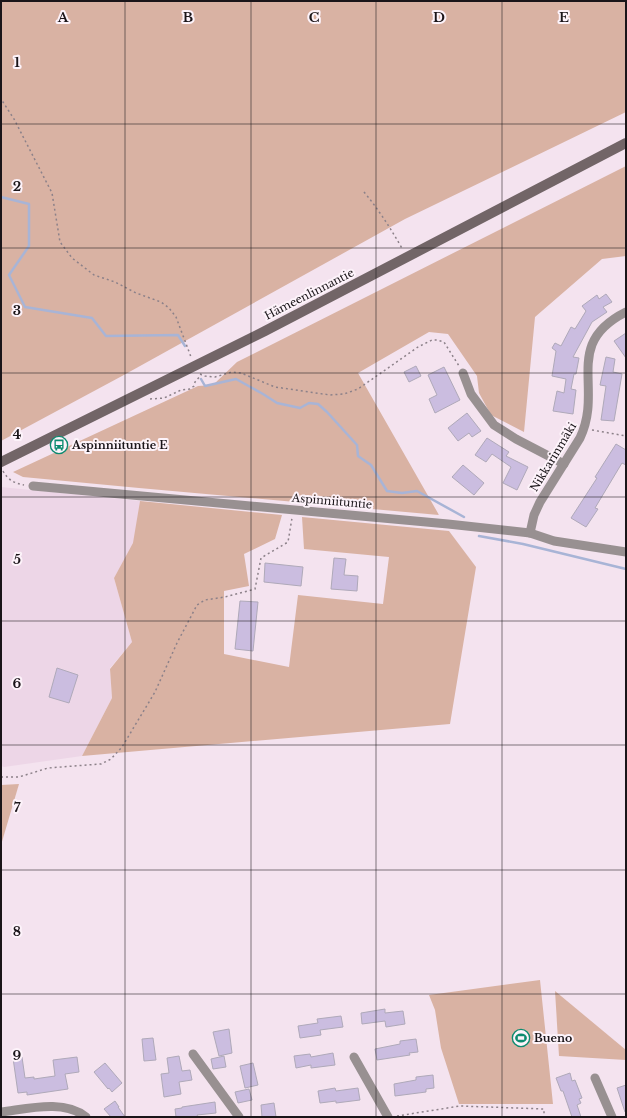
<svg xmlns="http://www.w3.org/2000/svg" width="627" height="1118" viewBox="0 0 627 1118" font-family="'Libre Baskerville',serif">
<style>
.built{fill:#edd6e7}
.green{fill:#d9b2a3}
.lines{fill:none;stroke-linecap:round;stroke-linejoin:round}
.stream{stroke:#a8b4d6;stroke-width:2.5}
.building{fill:#cbbde0;stroke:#afa9b9}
.path{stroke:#8c8189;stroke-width:1.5;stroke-dasharray:2 3;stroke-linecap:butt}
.street{stroke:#989091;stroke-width:9}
.secondary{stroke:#726567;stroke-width:10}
.grid{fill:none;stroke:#1a1519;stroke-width:1;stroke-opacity:0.55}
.labels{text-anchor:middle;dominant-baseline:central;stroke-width:4;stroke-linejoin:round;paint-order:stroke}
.street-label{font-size:11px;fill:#1a1519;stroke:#fdf3fa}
.poi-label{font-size:11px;font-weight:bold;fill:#1a1519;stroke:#fdf3fa;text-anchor:start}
.grid-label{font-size:13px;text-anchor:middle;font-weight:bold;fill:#1a1519;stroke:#fdf3fa;stroke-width:4;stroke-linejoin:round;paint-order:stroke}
</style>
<rect width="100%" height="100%" fill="#f4e3ef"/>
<path class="built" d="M1,487L140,501L134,543L114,578L132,642L110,668L112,698L82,756L4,767L1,766Z"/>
<g class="green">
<path d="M1,1H626V112L405,219L122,376L1,441Z"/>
<path d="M626,166V256L602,259L535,317L524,432L491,415L479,393L477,376L448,334L429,332L358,373L439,515L139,488L23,477L13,472L198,386L213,385L237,362Z"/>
<path d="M140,501L282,515L275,539L244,554L249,586L224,591V654L289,667L298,595L383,604L389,557L304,549L302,517L449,531L476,567L450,724L82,756L112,698L110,669L132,642L114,578L133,543Z"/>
<path d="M19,784L1,845V785Z"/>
<path d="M540,980L553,1104H459L441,1048L435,1010L429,995Z"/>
<path d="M555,991L626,1050V1060L559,1056Z"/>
</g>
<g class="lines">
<g class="stream">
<path d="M1,197L29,204V246L9,275L25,307L92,318L106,336L178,335L185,346"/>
<path d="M201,379L205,386L236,379L263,394L277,403L300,408L309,403L318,404L327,412L357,445L358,456L371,465L387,491L402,493L417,491L464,517"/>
<path d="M479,536L523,544L626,569"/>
</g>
</g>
<g class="building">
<path d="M606,294L612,302L603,307L607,312L592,322L573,357L579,358L576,374H574L571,389L576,390L573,414L553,411L557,391L564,393L566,379L552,376L556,351L552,348L555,343L561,346L571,327L575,329L586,311L582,306L597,295L599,299Z"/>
<path d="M626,333V358L614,341Z"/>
<path d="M606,357L615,359L613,372L622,374L614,421L601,420L606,386L600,385Z"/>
<path d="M416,366L421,376L409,382L404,372Z"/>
<path d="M444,367L460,400L435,413L429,399L437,395L428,375Z"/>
<path d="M467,413L481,431L472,437L469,433L458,441L448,428Z"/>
<path d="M487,438L509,452L506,456L528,467L517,490L503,483L511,467L492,454L486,462L475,455Z"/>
<path d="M616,444L626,450V465L622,463L595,508L598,509L586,527L571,518L597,478L595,477Z"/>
<path d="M463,465L484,483L474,495L452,477Z"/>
<path d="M334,558L346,559L344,575L358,576L357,591L331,589Z"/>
<path d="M265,563L303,567L301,586L264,582Z"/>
<path d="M240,601L258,602L253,651L235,649Z"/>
<path d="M57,668L78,675L69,703L49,697Z"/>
<path d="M385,1009V1013L403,1011L405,1024L386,1027L385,1021L362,1024L361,1013Z"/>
<path d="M341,1016L343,1027L320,1030L321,1035L300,1038L298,1026L318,1023L317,1019Z"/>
<path d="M229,1029L232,1053L219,1056L213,1032Z"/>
<path d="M153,1038L156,1060L144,1061L142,1039Z"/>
<path d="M416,1039L418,1052L409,1053L410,1055L377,1060L375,1049L400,1044V1041Z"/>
<path d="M333,1053L335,1065L311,1068V1065L296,1068L294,1056L310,1054L311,1057Z"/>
<path d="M179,1056L182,1071L190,1070L192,1080L179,1082L181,1094L164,1097L161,1074L169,1073L167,1058Z"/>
<path d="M224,1056L226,1067L213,1069L211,1059Z"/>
<path d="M22,1057L25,1078L34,1077V1079L55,1076L53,1060L77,1057L79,1072L65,1074L68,1089L27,1095V1092L18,1093L13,1058Z"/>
<path d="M105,1063L122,1083L112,1092L109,1088L108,1089L94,1072Z"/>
<path d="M253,1063L258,1085L245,1088L240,1066Z"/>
<path d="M570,1073L572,1081L575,1080L582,1098L579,1099L581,1103L577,1105L581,1117H572L563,1091H561L556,1078Z"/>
<path d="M433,1075L434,1088L426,1089V1092L395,1096L394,1084L416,1080V1077Z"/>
<path d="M626,1085V1112H625L617,1088Z"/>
<path d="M335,1088L336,1091L358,1088L360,1100L336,1103V1101L320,1103L318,1091Z"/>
<path d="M249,1089L252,1100L238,1103L235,1092Z"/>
<path d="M115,1101L119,1107H118L125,1117H111L104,1109Z"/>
<path d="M215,1102L216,1113L197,1115L198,1117H176L175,1109L182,1108V1107Z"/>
<path d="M274,1103L276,1117H262L261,1105Z"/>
</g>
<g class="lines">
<g class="path">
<path d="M1,57V99L14,119L52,193L60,242L72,258L94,275L115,282L136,293L161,302L169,308L176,317L191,357"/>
<path d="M364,192C379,210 391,229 403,250"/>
<path d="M200,374L205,376L215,377L232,372L241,373L275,387L330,395L344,394L358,389L418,347L432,340H437L444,342L459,366"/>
<path d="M150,399L164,398L181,390L190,389L194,386L195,382L201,375"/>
<path d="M592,430L626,436"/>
<path d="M3,471C8,480 14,483 24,485"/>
<path d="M1,777H19L48,768L101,764L111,759L122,747L155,692L177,643L197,605L205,600L225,597L255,589L261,558L288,542L292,518"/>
<path d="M397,1116L460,1106L544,1109V1117"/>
</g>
<g class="street">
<path d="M463,373L471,394L494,425L516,439L564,464"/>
<path d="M33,486L448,524L530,533L554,541L626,552"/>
<path d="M530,533L534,515L540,502L580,438C604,388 562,344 626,312"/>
<path d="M193,1054L239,1117"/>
<path d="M354,1057L388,1117"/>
<path d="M595,1078L612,1117"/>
<path d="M1,1112C27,1109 64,1099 86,1117"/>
</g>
<path class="secondary" d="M1,462L265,331L626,143"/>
</g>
<path class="grid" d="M125,1V1117M251,1V1117M376,1V1117M502,1V1117M1,124H626M1,248H626M1,373H626M1,497H626M1,621H626M1,745H626M1,870H626M1,994H626"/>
<defs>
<symbol id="bus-ring" viewBox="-11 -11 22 22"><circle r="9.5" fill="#fdf3fa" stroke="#0c8b6f" stroke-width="1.5"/><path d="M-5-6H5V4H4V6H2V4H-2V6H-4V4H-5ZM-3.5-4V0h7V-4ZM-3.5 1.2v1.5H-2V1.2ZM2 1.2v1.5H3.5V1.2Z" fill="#0c8b6f"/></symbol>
<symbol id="stadium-ring" viewBox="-11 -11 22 22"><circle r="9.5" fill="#fdf3fa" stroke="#0c8b6f" stroke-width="1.5"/><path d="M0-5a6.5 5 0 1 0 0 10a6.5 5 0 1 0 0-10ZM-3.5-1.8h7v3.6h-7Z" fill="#0c8b6f"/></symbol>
</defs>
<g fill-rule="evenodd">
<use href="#bus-ring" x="49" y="435" width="20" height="20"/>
<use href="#stadium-ring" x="511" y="1028" width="20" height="20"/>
</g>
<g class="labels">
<g class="street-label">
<text transform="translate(309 294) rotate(-27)">Hämeenlinnantie</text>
<text transform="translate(553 457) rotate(-59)">Nikkarinmäki</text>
<text transform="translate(332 501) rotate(5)">Aspinniituntie</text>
</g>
<g class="poi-label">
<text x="72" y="445">Aspinniituntie E</text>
<text x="534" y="1038">Bueno</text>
</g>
</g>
<g class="grid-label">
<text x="63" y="22">A</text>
<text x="188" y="22">B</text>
<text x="314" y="22">C</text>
<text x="439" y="22">D</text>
<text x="564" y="22">E</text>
<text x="17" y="67">1</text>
<text x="17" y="191">2</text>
<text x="17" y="315">3</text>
<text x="17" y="439">4</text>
<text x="17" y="564">5</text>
<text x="17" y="688">6</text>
<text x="17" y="812">7</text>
<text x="17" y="936">8</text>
<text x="17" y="1060">9</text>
</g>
<rect width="627" height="1118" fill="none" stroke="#1a1519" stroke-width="4"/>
</svg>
